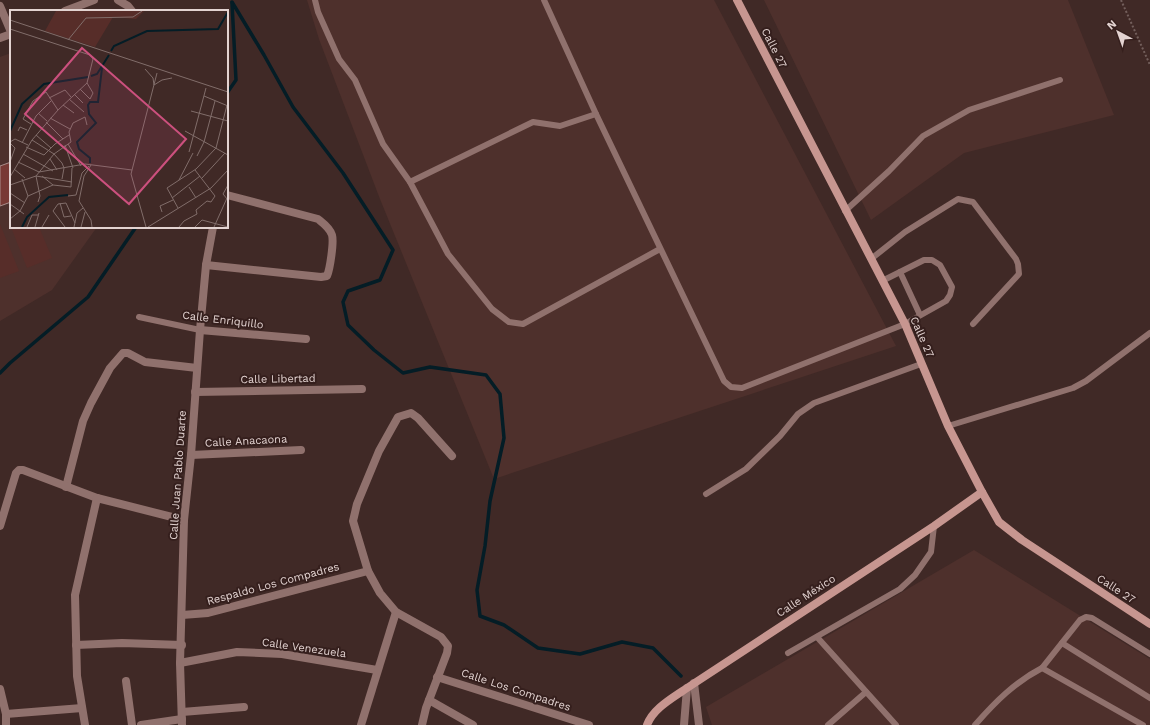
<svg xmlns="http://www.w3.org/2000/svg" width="1150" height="725" viewBox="0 0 1150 725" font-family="'Work Sans',sans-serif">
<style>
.built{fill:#4e302c}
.green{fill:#572d29}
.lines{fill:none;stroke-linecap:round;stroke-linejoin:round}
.stream{stroke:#041d26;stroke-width:3.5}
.building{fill:#783934;stroke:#aa8d8a}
.path{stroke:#735f5c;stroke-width:2;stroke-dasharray:2 2;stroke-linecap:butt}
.lane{stroke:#90716d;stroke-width:6}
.street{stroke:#90716d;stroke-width:8}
.secondary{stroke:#c79690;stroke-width:8}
.labels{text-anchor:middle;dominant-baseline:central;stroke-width:4;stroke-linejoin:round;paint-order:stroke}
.street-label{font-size:11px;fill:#e3d3d1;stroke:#351f1d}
.inset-river{fill:none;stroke:#041d26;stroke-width:2}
.inset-road{fill:none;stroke:#816d6a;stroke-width:1}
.view{fill:#cc507e;fill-opacity:0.15;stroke:#cc507e;stroke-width:2}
.inset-edge{fill:none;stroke:#e3d3d1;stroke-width:2}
</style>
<rect width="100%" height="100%" fill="#402926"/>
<g class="built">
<path d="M307,0H714L896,346L494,479L380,199L319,39Z"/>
<path d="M764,0H1068L1114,115L964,153L871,220Z"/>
<path d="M11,53V227H97L52,290L0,321V57Z"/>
<path d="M974,550L1150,659V725H712L706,707Z"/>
</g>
<g class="green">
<path d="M0,224L19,271L0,278Z"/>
<path d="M11,227H39L52,258L27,268Z"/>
</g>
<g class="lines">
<g class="stream">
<path d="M232,2L264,55L293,107L343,173L393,250L380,280L348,291L343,302L348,325L374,350L403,373L430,367L486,375L500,394L504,438L490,501L485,546L477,590L480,616L504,625L538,648L580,654L622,642L653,648L681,676"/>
<path d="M227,93L236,80L232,3"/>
<path d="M0,373L10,363L88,297L136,227"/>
</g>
</g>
<path class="building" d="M11,162V202L0,206V166Z"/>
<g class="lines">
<path class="path" d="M1121,0L1150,65"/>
<g class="lane">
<path d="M315,0L318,12L339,59L355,80L383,144L410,182L448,254L492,309L509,322L523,324L660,249"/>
<path d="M544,0L596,114L724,381L731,387L742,388L905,324L946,301L950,295L952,287L940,265L932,260H924L882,281"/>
<path d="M410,182L533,122L560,126L596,114"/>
<path d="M845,211L889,171L923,136L969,110L1060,80"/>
<path d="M871,259L905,232L958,199L973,202L1016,259L1018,264L1019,274L973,324"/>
<path d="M900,272L920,315"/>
<path d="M139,317L200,330"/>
<path d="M948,426L1073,388L1086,381L1150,333"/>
<path d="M706,494L746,469L780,436L798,414L814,403L921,364"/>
<path d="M817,637L896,725"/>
<path d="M1062,643L1150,698"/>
<path d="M788,653L900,589L915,575L931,552L934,526"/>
<path d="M828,725L866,692"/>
<path d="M975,725C995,702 1015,682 1042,668"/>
<path d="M1143,725L1042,668L1080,620L1086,617L1092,618L1150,654"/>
</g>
<g class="street">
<path d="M118,0L128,6L132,11"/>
<path d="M0,6L11,32"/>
<path d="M65,11L94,0"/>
<path d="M0,38L11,34"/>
<path d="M206,265L321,277L327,276C330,269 334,242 332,235C330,228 323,223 318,219L227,195"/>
<path d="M200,330L306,339"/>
<path d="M195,392L362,389"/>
<path d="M191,455L301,450"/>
<path d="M66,487L83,421L91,403L110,368L123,353H128L145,362L197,368"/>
<path d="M0,526L16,473L19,470H23L97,498L184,520"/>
<path d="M182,615L208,613L368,571"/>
<path d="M76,645L122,643L182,645"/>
<path d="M180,663L237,652L282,654L377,670"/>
<path d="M437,677L589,725"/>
<path d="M126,681L132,725"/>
<path d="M694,683L699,725"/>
<path d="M0,689L6,714V725"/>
<path d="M429,700L473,725"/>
<path d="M182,712L244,707"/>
<path d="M6,714L82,708"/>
<path d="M85,725L77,676L75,595L97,498"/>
<path d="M141,725L182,719"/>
<path d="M182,725L180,663L184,520L191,455L200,330L206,265L213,227"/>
<path d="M361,725L396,612"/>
<path d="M422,725L426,708L447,653L448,646L441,637L396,612L380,593L368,571L353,521L357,504L379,451L398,417L411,413L418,418L452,456"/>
<path d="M684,725L687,688"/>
</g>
<g class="secondary">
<path d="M737,0L905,324L948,426L982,492L999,522L1022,540L1150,624"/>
<path d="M647,725C653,709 671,699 684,690L934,526L982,492"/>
</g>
</g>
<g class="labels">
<g class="street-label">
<text transform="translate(774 48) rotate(63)">Calle 27</text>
<text transform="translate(223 320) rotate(7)">Calle Enriquillo</text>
<text transform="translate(922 337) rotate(66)">Calle 27</text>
<text transform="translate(278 379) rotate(-1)">Calle Libertad</text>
<text transform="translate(246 441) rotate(-3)">Calle Anacaona</text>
<text transform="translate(178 475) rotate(-86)">Calle Juan Pablo Duarte</text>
<text transform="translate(273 584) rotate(-15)">Respaldo Los Compadres</text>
<text transform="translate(1116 589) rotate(33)">Calle 27</text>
<text transform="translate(806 596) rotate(-33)">Calle México</text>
<text transform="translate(304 648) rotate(8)">Calle Venezuela</text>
<text transform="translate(516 690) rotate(18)">Calle Los Compadres</text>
</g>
</g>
<g transform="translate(10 10)">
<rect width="218" height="218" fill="#402926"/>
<path d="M46,1H134L126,9L103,7L85,37L35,21Z" fill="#572d29"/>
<path class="inset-river" d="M101,41L104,36L137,21L208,19L218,2M81,66L87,64L99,45M0,121L12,94L34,74L78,67M80,153V148L69,139L67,132L86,113L79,104L78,95L80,92H88L92,58M12,217L17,207L39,187L58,185"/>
<path class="inset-road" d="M0,10L218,82M0,19L80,45L83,49L77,73L48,100L22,130L0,167M58,30L76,8L123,7L132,1M135,59L143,68L144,75M144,75L152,70L162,68M70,79L80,89L83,83L77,73M64,84L73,93M194,86L218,96M39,88L55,80L61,87M59,89L74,102M53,95L64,103M181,101L218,111M28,103L37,111M40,108L60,119M22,111L32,118M36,112L53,129M21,114L13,109L23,91L36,82L48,100M8,121L10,117L17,120M175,121L218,145M26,125L41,138M22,130L44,144L52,153L54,158L52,169M0,132L5,129L18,135M0,133L5,138L0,152M12,133L26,106L41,91M58,134L71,156M55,135L63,158M16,137L34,145L45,134L59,125M179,142L196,78M13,144L43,161M187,146L194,132L205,91M40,149L47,160M8,152L29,162M81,155L74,166L69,191L81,210L82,217M4,159L15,168M185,160L205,186L201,192L197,191L186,200M29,162L75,154L122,160M26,166L44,144L61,132L59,122L63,113L75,107L77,115M26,166L30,186L28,192M32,166L43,175L61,177L62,158M192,168L215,143M12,169L18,186M169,170L183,143M0,175L26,166L62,172M218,175L213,184L218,190M179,177L186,188M0,183L15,193M58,186L66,185L72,163L79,156M162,188L190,166M50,193L54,207L61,206M0,194L14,204M168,198L157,178L186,159L206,138L217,95M152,202L150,196L163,190M0,209L10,201L18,186L43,175M17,217L22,205H28M25,217L29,203M32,217L39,205M55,217L43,201L48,194L56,193L65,213M64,217L67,203L73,198M71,217L75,202M136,217L121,164L147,63M138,217L201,178L218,160M169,217L174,211L187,204L186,200M185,217L192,210L218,217M204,217L217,188"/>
<path class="view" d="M72,38L176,129L119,194L15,104Z"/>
<rect width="218" height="218" class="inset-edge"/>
</g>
<g transform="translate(1118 32) rotate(319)" stroke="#351f1d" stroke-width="3" paint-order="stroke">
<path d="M0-3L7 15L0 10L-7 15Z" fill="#e3d3d1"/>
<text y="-6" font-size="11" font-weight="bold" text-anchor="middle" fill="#e3d3d1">N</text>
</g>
</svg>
